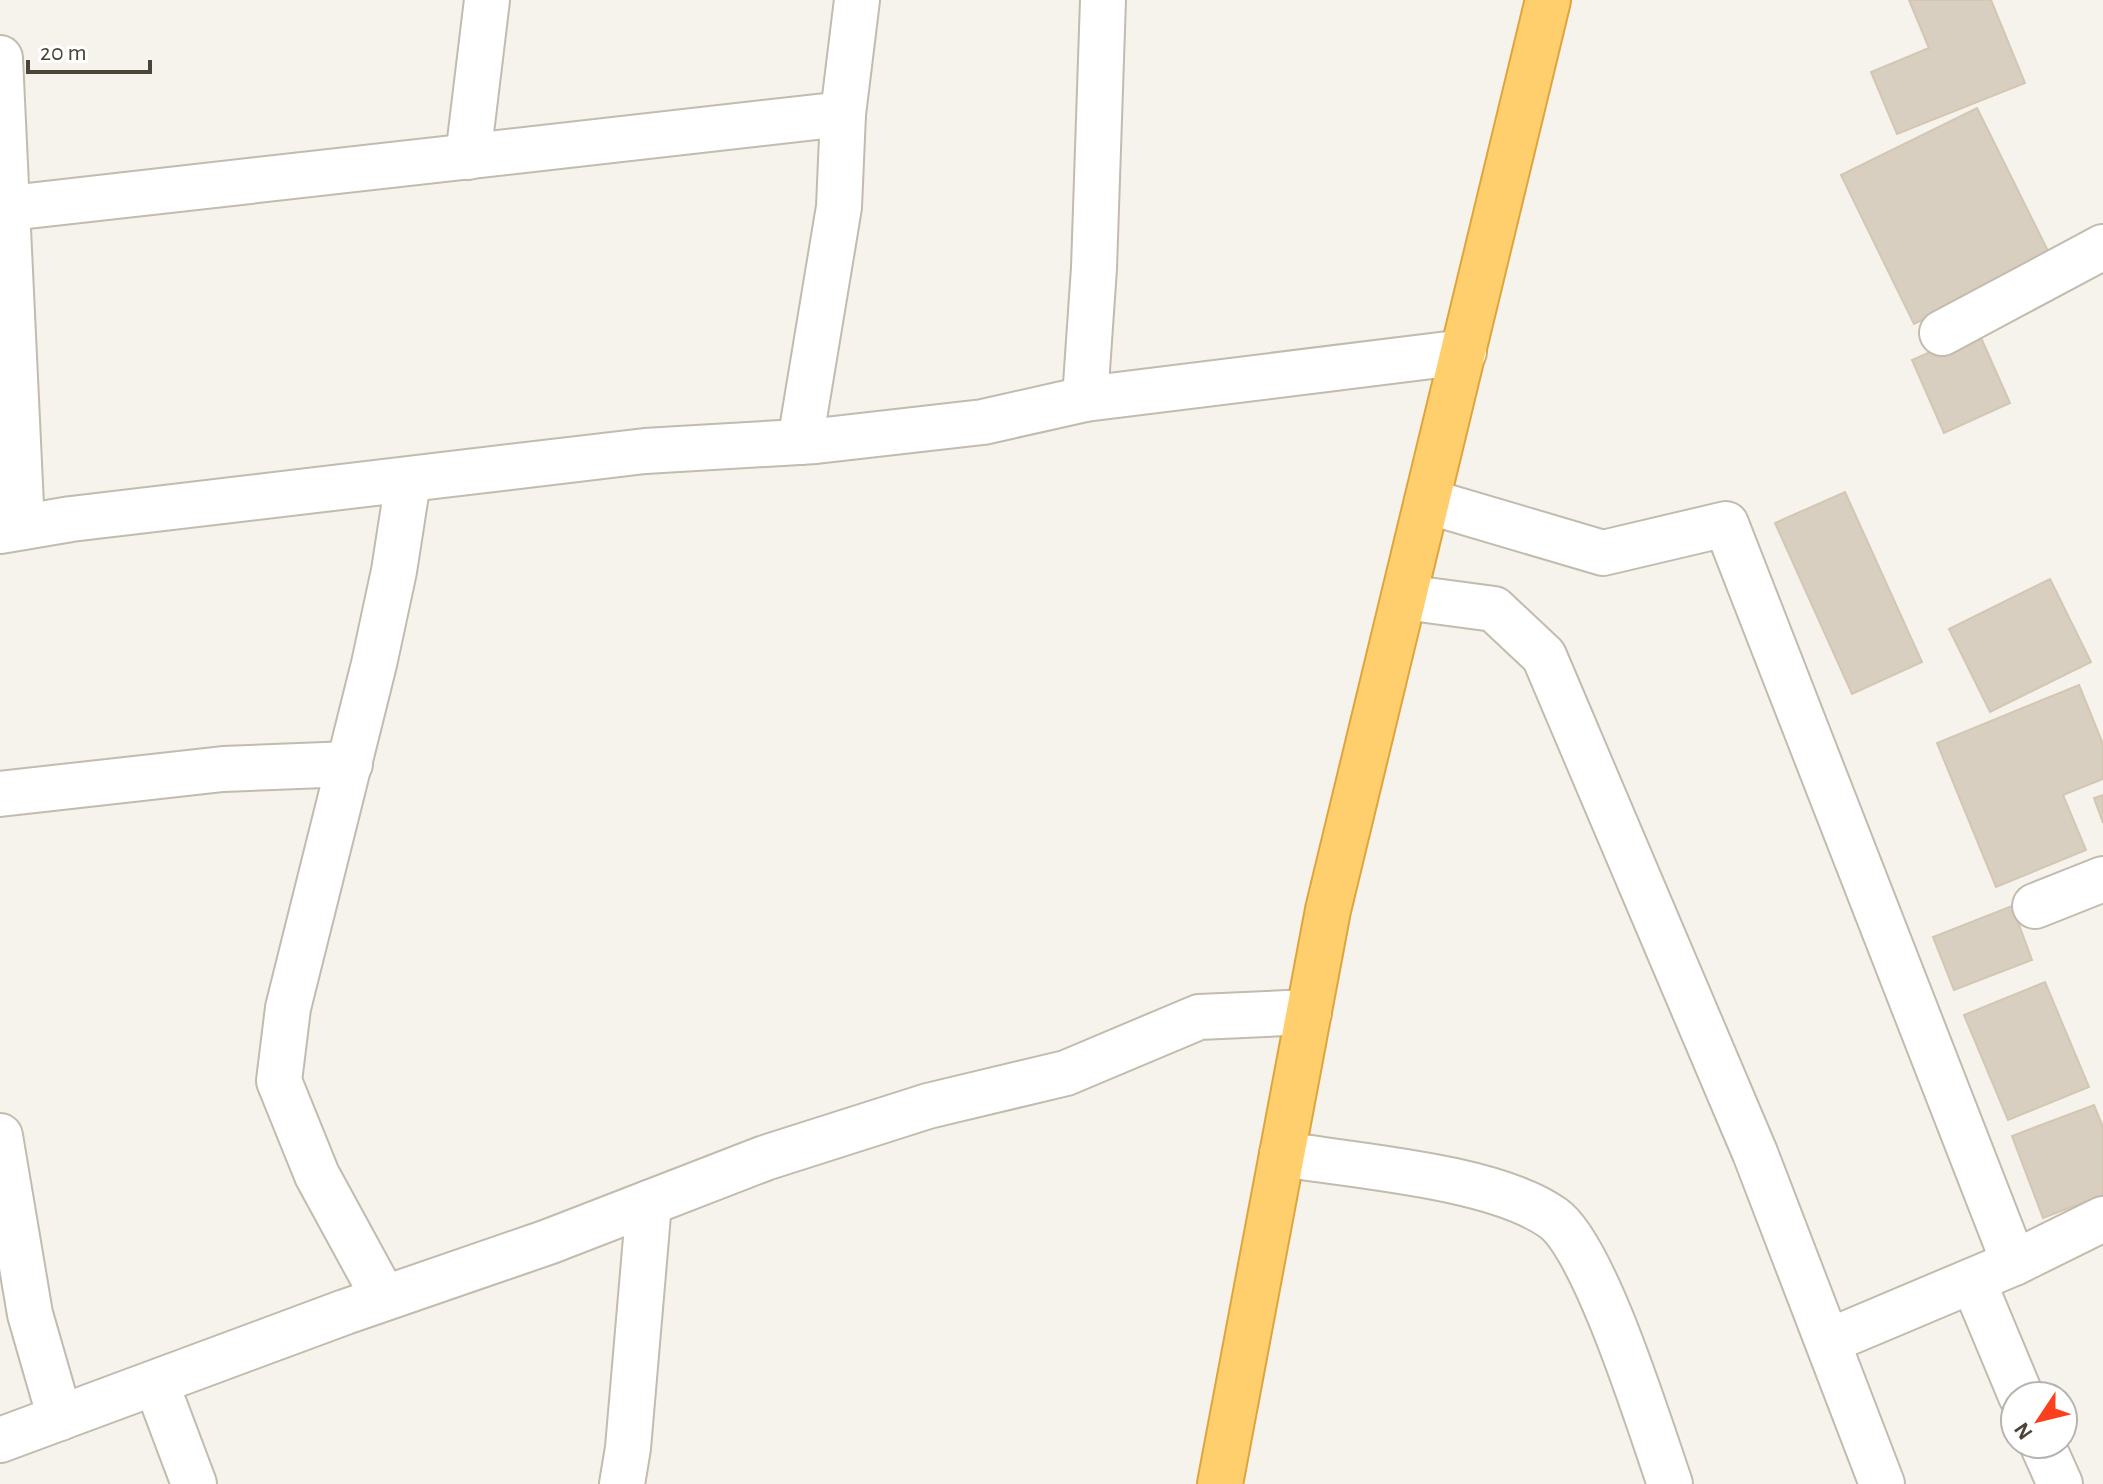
<svg xmlns="http://www.w3.org/2000/svg" width="2103" height="1484" viewBox="0 0 2103 1484" font-family="'Alegreya Sans',sans-serif">
<style>
.building{fill:#d8cfc1;stroke:#d3c7b4;stroke-width:2}
.lines{fill:none;stroke-linecap:round;stroke-linejoin:round}
.minor-casing{stroke:#c2bbae;stroke-width:48}
.highway-casing{stroke:#e0a43c;stroke-width:48}
.minor{stroke:#fff;stroke-width:44}
.highway{stroke:#ffcf6e;stroke-width:44}
</style>
<rect width="100%" height="100%" fill="#f6f3ec"/>
<g class="building">
<path d="M1909,0H1991L2025,83L1897,134L1871,72L1929,48Z"/>
<path d="M1977,108L2051,257L1914,324L1841,175Z"/>
<path d="M1978,331L2010,403L1944,433L1912,360Z"/>
<path d="M1845,492L1922,662L1852,694L1775,523Z"/>
<path d="M2050,579L2091,662L1990,712L1949,629Z"/>
<path d="M2079,685L2103,744V779L2063,795L2086,850L1996,887L1937,743Z"/>
<path d="M2103,795V823L2094,798Z"/>
<path d="M2012,906L2032,960L1954,990L1933,937Z"/>
<path d="M2045,982L2089,1087L2008,1120L1964,1015Z"/>
<path d="M2094,1105L2103,1127V1195L2043,1218L2012,1136Z"/>
</g>
<g class="lines">
<defs>
<g id="minor">
<path d="M0,58L22,527"/>
<path d="M468,157L487,0"/>
<path d="M10,208L843,114"/>
<path d="M1942,333L2103,247"/>
<path d="M1085,399L1094,268L1103,0"/>
<path d="M800,442L839,207L843,114L857,0"/>
<path d="M1427,501L1603,553L1726,524L2014,1263L2103,1219"/>
<path d="M0,531L71,519L645,451L816,441L983,422L1085,399L1464,352"/>
<path d="M1404,597L1494,609L1544,656L1755,1153L1882,1484"/>
<path d="M0,794L223,769L350,764"/>
<path d="M2035,906L2103,879"/>
<path d="M0,1136L30,1314L60,1418"/>
<path d="M1282,1154C1356,1166 1494,1176 1553,1218C1595,1247 1651,1430 1670,1484"/>
<path d="M1973,1281L2021,1396"/>
<path d="M384,1298L317,1175L279,1081L288,1008L374,664L394,571L408,481"/>
<path d="M1829,1341L2014,1263"/>
<path d="M156,1383L194,1484"/>
<path d="M0,1440L345,1312L548,1242L765,1158L928,1106L1066,1073L1199,1017L1309,1012"/>
<path d="M2042,1444L2060,1484"/>
<path d="M622,1484L628,1448L649,1203"/>
</g>
<path id="highway" d="M1220,1484L1328,910L1548,0"/>
</defs>
<use href="#minor" class="minor-casing"/>
<use href="#highway" class="highway-casing"/>
<use href="#minor" class="minor"/>
<use href="#highway" class="highway"/>
</g>
<g transform="translate(2039 1420) rotate(235)"><circle r="38" fill="#ffffff" stroke="#b7b4b0" stroke-width="2"/>
<path d="M0-6L14 30L0 20L-14 30Z" fill="#fc3f1d"/>
<text y="-12" font-size="22" font-weight="bold" text-anchor="middle" fill="#4b4439">N</text>
</g>
<path d="M28 60v12h122v-12" fill="none" stroke="#4b4439" stroke-width="4"/>
<text x="40" y="60" font-size="24" fill="#4b4439" stroke="#ffffff" stroke-width="6" paint-order="stroke">20 m</text>
</svg>
